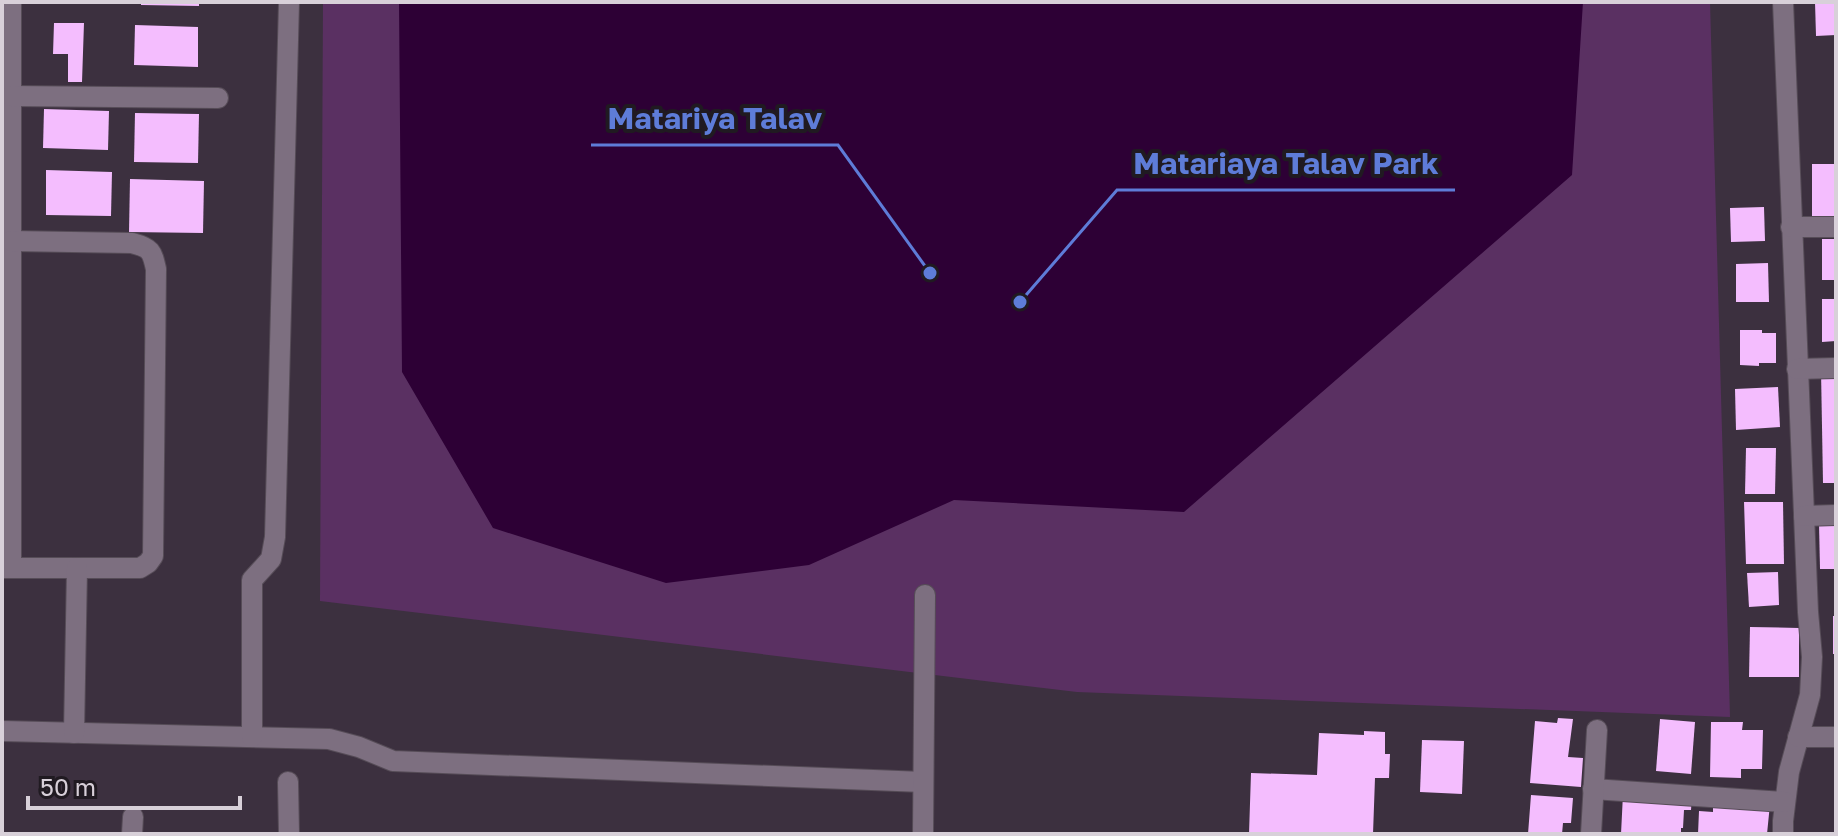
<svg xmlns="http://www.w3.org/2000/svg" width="1838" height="836" viewBox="0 0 1838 836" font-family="'Golos Text',sans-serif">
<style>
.green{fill:#5a3062}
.water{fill:#2d0035}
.building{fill:#f4bdfe}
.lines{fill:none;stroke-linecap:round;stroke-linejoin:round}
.minor-casing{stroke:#564c57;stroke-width:22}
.minor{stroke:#7d6f80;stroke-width:20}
.leader{fill:none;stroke:#5e7cd8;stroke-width:3}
.callout-dot{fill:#5e7cd8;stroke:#201a21;stroke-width:3}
.callout-label{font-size:30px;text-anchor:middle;font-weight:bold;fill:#5e7cd8;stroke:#201a21;stroke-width:8;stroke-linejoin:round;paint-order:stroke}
</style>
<rect width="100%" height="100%" fill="#3c303f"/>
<path class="green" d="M323,2H1710L1730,717L1077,692L320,601Z"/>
<path class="water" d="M399,2H1583L1572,175L1184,512L954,500L809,565L666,583L493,528L402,372Z"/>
<g class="building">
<path d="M141,2H199V6L141,5Z"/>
<path d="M1815,2H1836V35L1816,36Z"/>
<path d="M54,23H84L82,82H68V54H53Z"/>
<path d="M135,25L198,27V67L134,65Z"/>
<path d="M44,109L109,111L108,150L43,148Z"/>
<path d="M135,113L199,114L198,163L134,162Z"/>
<rect x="1812" y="164" width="24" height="52"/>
<path d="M46,170L112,172L111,216L46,215Z"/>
<path d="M130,179L204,181L203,233L129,232Z"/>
<path d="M1764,207L1765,241L1731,242L1730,208Z"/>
<rect x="1822" y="239" width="14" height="41"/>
<path d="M1768,263L1769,302H1736V264Z"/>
<path d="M1822,299H1836V341L1822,342Z"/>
<path d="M1740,330H1762V333H1776V363H1759V366L1740,365Z"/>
<path d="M1821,370H1836V483H1823Z"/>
<path d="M1778,387L1780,427L1736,430L1735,389Z"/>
<path d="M1746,448H1776L1775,494H1745Z"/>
<path d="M1744,502H1783L1784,564H1746Z"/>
<path d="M1836,522V569H1820L1819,523Z"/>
<path d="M1778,572L1779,605L1749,607L1747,573Z"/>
<rect x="1833" y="616" width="3" height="38"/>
<path d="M1750,627L1799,628V677H1749Z"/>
<path d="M1558,718L1573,719L1568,757L1583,758L1581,787L1530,783L1535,721L1557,723Z"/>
<path d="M1660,719L1695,722L1691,774L1656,771Z"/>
<path d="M1711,722H1743L1742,730H1763L1762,769H1741V778L1710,777Z"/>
<path d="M1364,731L1385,732V754H1390L1389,778H1375L1373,834H1249L1251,773L1317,775L1319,733L1364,735Z"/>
<path d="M1422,740L1464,741L1462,794L1420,792Z"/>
<path d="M1623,794L1692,797L1691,810H1684L1683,828H1681V834H1621Z"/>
<path d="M1531,795L1573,798L1571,823H1563L1562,834H1528Z"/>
<path d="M1713,801L1770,804L1767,834H1698L1699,811L1713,812Z"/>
</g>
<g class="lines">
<defs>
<g id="minor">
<path d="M11,2V568"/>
<path d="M1783,2L1808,612L1812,657L1810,695L1789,772L1783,821V834"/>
<path d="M11,96L218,98"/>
<path d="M1791,227H1836"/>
<path d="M1797,369L1836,368"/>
<path d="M1804,516L1836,515"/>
<path d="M2,568H140L148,563L153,556L156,269C152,251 151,248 132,243L11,241"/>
<path d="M2,731L329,739L359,747L393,761L923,782"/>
<path d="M74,733L77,568"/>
<path d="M252,737V580L271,559L275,537L289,2"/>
<path d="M1798,737H1836"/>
<path d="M288,782L289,834"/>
<path d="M1593,789L1785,802"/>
<path d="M132,834L133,817"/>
<path d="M923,834L925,595"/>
<path d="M1591,834L1597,730"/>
</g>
</defs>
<use href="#minor" class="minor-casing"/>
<use href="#minor" class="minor"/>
</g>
<path class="leader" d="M930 273L838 145H591M1020 302L1117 190H1455"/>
<g class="callout-dot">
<circle cx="930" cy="273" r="8"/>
<circle cx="1020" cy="302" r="8"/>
</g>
<g class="callout-label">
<text x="715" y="129">Matariya Talav</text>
<text x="1286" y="174">Matariaya Talav Park</text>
</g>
<rect width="1838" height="836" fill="none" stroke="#d8d0d9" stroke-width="8"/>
<path d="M28 796v12h212v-12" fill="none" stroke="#d8d0d9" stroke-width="4"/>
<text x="40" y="796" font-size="24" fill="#d8d0d9" stroke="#201a21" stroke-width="6" paint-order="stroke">50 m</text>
</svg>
